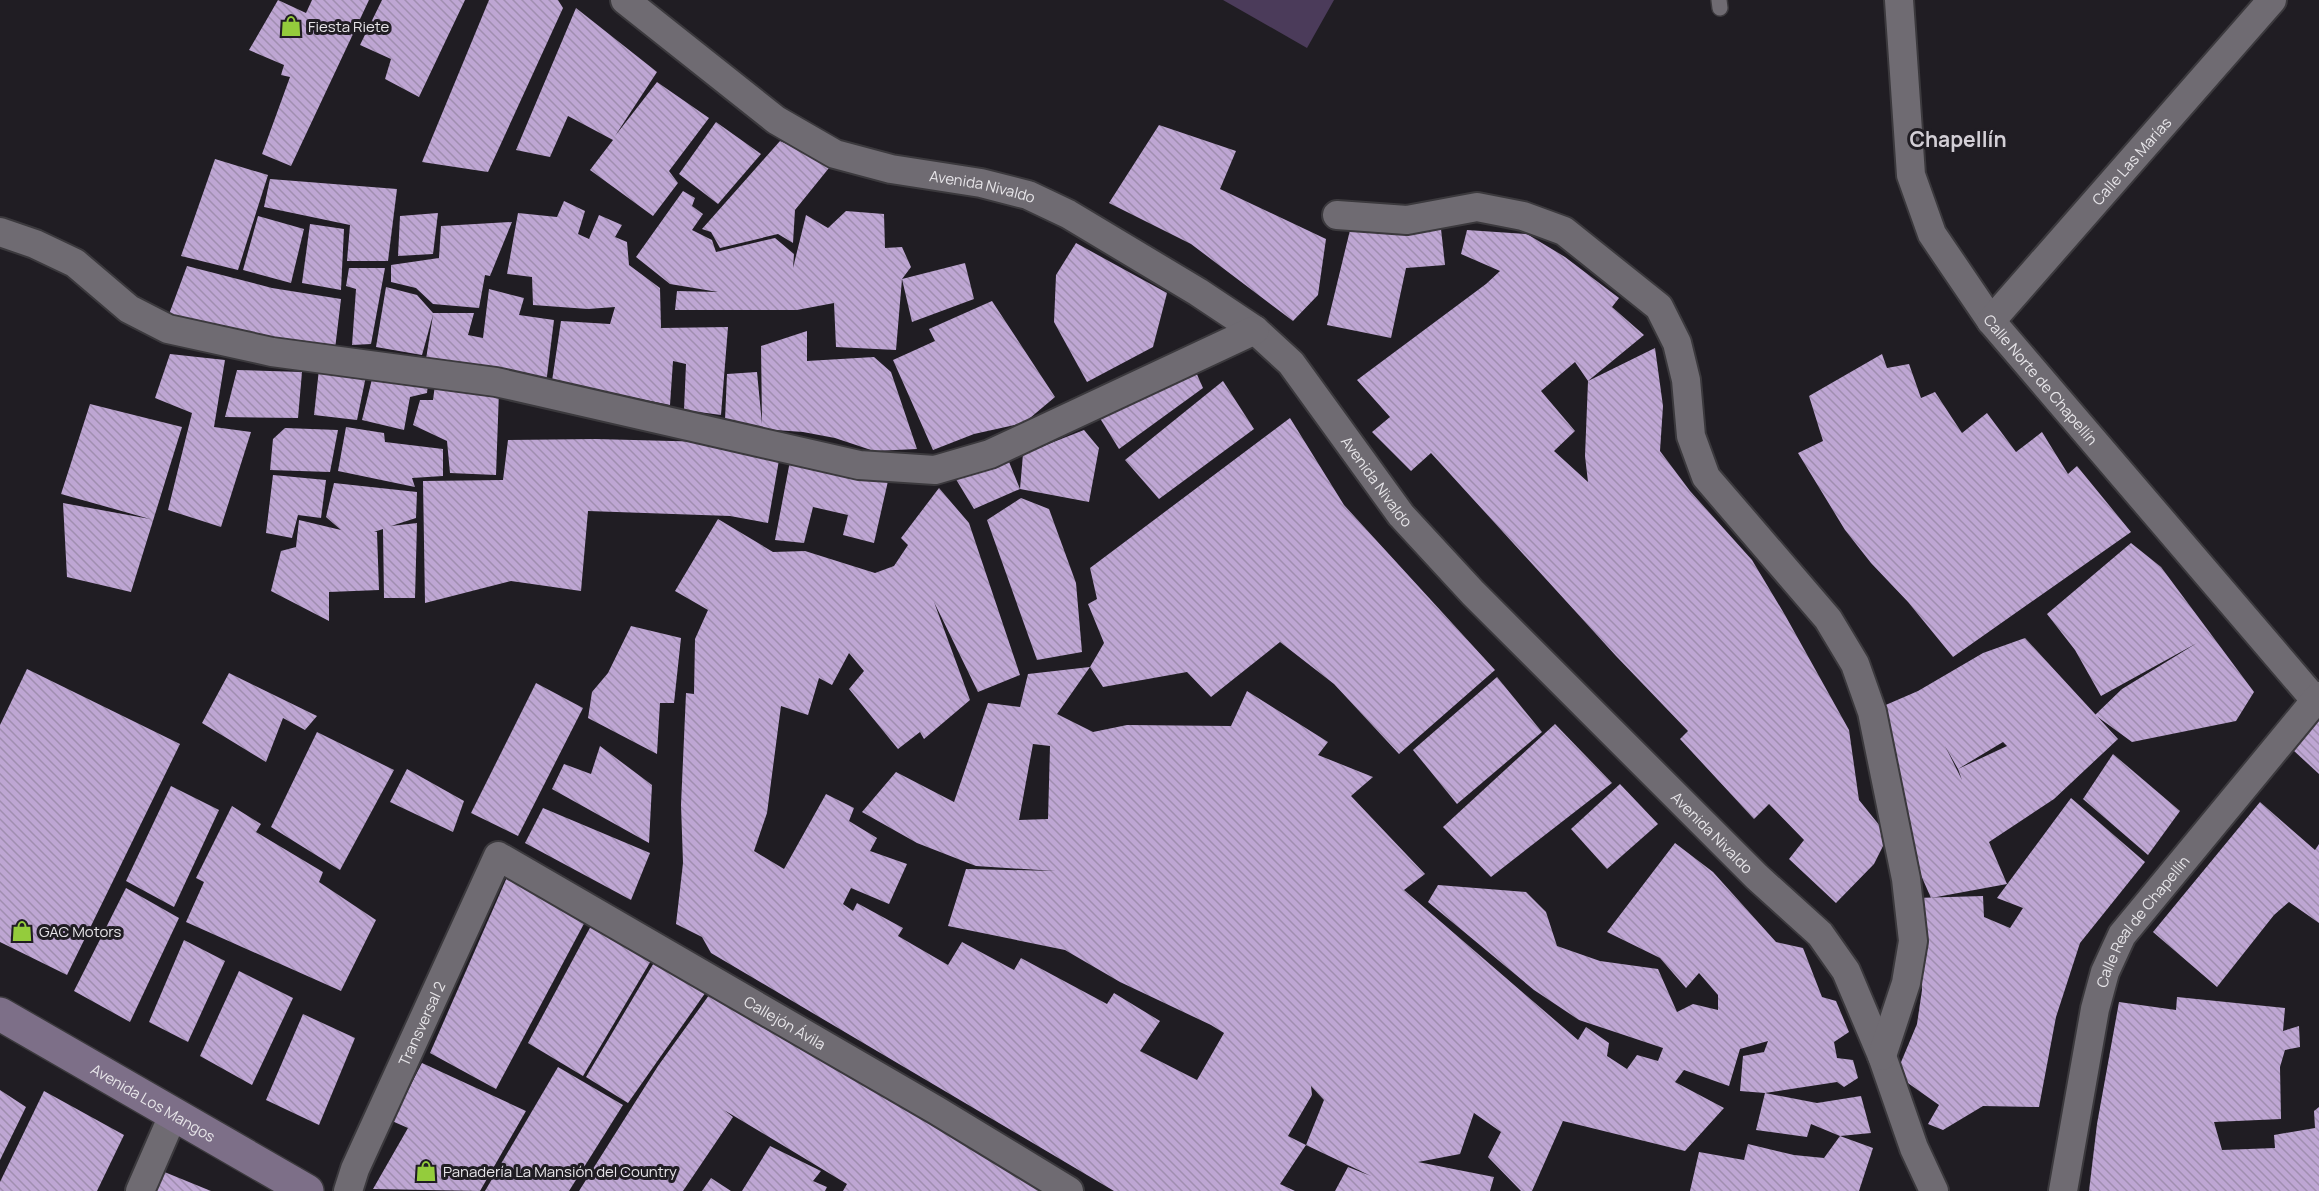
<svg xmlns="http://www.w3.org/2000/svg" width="2319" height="1191" viewBox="0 0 2319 1191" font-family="Manrope,sans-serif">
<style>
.grass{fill:#4b3b5a}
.building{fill:url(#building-back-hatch);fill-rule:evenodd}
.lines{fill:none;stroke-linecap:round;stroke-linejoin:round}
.lane-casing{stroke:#3b393d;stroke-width:18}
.street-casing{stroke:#3b393d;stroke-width:32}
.secondary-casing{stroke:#3b393d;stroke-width:36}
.lane{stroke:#6f6b72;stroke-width:15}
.street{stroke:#6f6b72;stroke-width:28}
.secondary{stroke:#7d6f88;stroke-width:33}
.labels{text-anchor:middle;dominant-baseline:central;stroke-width:6;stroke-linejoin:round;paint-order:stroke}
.poi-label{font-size:15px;fill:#e7e5e9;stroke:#201d23;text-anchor:start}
.street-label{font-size:15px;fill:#e7e5e9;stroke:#201d23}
.district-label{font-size:21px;font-weight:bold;fill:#d3cfd6;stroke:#201d23}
</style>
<defs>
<pattern id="building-back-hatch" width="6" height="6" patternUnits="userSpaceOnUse" patternTransform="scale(1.5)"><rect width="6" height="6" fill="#bea6d3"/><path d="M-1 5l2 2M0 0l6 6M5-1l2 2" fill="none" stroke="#a08eb0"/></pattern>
</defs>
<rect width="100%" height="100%" fill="#201d23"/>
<path class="grass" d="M1223,0H1334L1307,48Z"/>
<g class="building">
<path d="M278,0L306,13L312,0H369L291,166L262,154L290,77L281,75L284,65L249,50Z"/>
<path d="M382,0H465L419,97L385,79L391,59L360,45Z"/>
<path d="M489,0H558L563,8L488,172L422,162Z"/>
<path d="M576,8L657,72L615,136L657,82L709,118L669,171L678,183L653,216L590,170L613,140L568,116L550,157L516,150Z"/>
<path d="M716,122L761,154L718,204L679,174Z"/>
<path d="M1159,125L1236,151L1220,189L1326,239L1318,295L1293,321L1191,244L1109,203Z"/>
<path d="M780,141L833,163L795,210L793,243L778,234L720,248L711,232L702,229Z"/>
<path d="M215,159L268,175L238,270L181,256Z"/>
<path d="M270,179L397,189L388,261H347L350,225L264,207Z"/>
<path d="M683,191L695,198L692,206L703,214L692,230L712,240L716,252L775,238L794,254L793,268L806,215L828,228L846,211L884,214L885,248L902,247L911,267L902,279L896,350L836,347L834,303L797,310H675L677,291L718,292L670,284L636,257Z"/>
<path d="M564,201L585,211L578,234L589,239L599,215L622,225L615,237L627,242L629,265L660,288L661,328L728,327L721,415L684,410L686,364L673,361L670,405L552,381L561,321L610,324L615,307L588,309L533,305L532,277L507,274L518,213L557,217Z"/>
<path d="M438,213L433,254L398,256L400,216Z"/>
<path d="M258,216L304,229L291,283L243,270Z"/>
<path d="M512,222L490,276L485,275L479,308L433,304L416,288L391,282V265L439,258L441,226Z"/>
<path d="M310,224L344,229L341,290L302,283Z"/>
<path d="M1351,226L1441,229L1445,265L1406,268L1391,338L1327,325Z"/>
<path d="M1467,230L1527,234L1565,257L1619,298L1612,307L1644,335L1588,381L1655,348L1663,406L1660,451L1690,491L1752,560L1785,615L1849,730L1859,800L1888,836L1874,864L1836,903L1789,859L1804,840L1769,804L1754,819L1680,739L1688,731L1616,656L1431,453L1411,471L1372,432L1390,417L1357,380L1486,284L1500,271L1461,254ZM1575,362L1588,381L1585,456L1588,482L1554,451L1575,431L1541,391Z"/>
<path d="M1076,243L1167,293L1153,347L1087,382L1054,322L1056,275Z"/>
<path d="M965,263L974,299L912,322L902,279Z"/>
<path d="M187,266L272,288L341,299L335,349L260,336L168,317Z"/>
<path d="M349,268H385L371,344L352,345L356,289L346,286Z"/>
<path d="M386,287L417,295L433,313H474L468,335L483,338L489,289L524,298L519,315L554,320L546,384L426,359L433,315L422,355L376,347Z"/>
<path d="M992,301L1055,397L1024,423L974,434L933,450L893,360L935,341L929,329Z"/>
<path d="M807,331V361L874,357L891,372L917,449L874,451L835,438L803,432L762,429L725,420L727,374L757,372L762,424L761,346Z"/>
<path d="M170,354L225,360L214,427L251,432L221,527L168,510L192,413L155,398Z"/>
<path d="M1882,354L1887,368L1909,364L1921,398L1935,392L1962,433L1987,413L2016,452L2042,432L2068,474L2077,466L2131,532L1953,657L1908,602L1871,563L1845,530L1798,453L1823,441L1809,396Z"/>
<path d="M319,369L366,376L357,420L314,415Z"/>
<path d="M237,370L302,372L298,418L225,417Z"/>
<path d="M1195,370L1203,388L1119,449L1098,415Z"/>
<path d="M373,375L428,384L427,393L410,397L404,430L362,420Z"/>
<path d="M1223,381L1254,429L1159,499L1125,460Z"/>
<path d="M435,385L499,391L496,475L450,473L447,441L413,425L420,400H433Z"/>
<path d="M90,404L182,427L131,592L67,577L63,503L150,519L61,494Z"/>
<path d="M1290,418L1344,505L1495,670L1399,754L1334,684L1280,642L1211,697L1187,672L1103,687L1090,667L1104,643L1088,604L1097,599L1090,568Z"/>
<path d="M346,427L384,433L385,442L443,449V476L412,478L415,487L338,471Z"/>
<path d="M285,428L338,430L330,472L270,470L273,439Z"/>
<path d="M1084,430L1099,448L1089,502L1020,489L974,509L954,476L1007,457L1020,489L1023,454Z"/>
<path d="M595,439L711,442L779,460L768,523L730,516L588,511L581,591L511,581L425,603L423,481L503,480L508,440Z"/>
<path d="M790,461L888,481L874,543L843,535L848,515L813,507L804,543L775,540Z"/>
<path d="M273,475L326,480L321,518L298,515L292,538L266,533Z"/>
<path d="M334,483L417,492L416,518L391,526L417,523L415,598H384L383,529L374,532H377L379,590L329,592V621L271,591L281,551L296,547L299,520L341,530L326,517Z"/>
<path d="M939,488L969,523L1020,675L978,692L934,602L970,700L924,739L920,732L898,749L849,689L864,671L849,653L832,685L819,678L808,715L781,706L767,813L754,851L784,869L826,794L854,808L849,821L877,838L870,851L907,864L889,904L851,888L843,904L853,911L857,903L903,928L898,936L948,965L962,942L1014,970L1021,958L1107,1004L1114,993L1160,1021L1140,1051L1197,1080L1224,1033L1211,1025L1120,982L1065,950L948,926L966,869L1056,871L976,866L917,843L862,812L896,772L954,802L988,703L1020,707L1028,674L1090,667L1057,714L1093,732L1127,725L1231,726L1247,691L1328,742L1318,755L1373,777L1351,796L1425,874L1404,890L1578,1040L1586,1027L1609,1043L1607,1056L1627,1069L1637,1055L1658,1061L1663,1048L1579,1020L1534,990L1428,902L1438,885L1526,892L1546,912L1557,946L1600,961L1658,969L1677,1012L1693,1004L1718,1010V995L1699,973L1686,988L1660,958L1607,932L1675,843L1713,872L1776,942L1803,948L1822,997L1836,1001L1849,1032L1834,1042L1837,1058L1853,1060L1858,1078L1844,1087L1837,1082L1765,1093L1740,1091L1743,1056L1764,1052L1768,1041L1740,1049L1729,1086L1684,1070L1675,1082L1724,1108L1685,1151L1563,1121L1532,1191H1521L1488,1157L1501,1132L1474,1113L1460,1154L1418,1162L1494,1177L1490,1191H1335L1348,1167L1371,1176L1306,1145L1324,1100L1311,1086L1312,1095L1288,1136L1306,1145L1280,1184L1295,1191H1114L711,953L702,937L676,924L683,863L681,805L686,693L694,694L695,639L708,610L675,591L718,519L773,552L805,551L875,573L894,566L908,545L901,538ZM1033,744L1050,746L1048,819L1019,820Z"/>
<path d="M1021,498L1049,509L1076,583L1082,652L1037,660L987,520Z"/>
<path d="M2131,543L2161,567L2254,692L2236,721L2132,742L2095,715L2122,689L2197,643L2101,696L2075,650L2047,614Z"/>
<path d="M631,626L681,638L674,703H660L657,754L588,718L592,692L608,673Z"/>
<path d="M2025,638L2118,739L2054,799L1989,842L2007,884L1931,898L1892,809L1881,707L1918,691L1983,653ZM2003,742L2007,746L1958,769L1962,780L1945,746L1958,769Z"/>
<path d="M27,669L180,744L67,975L0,942V725Z"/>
<path d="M229,673L317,716L305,730L283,718L266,762L202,723Z"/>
<path d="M1497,677L1542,732L1457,804L1413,750Z"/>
<path d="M536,683L583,708L518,836L471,813Z"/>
<path d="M2319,720V774L2293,750Z"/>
<path d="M1555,724L1612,783L1491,877L1443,827Z"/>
<path d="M317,732L394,770L340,870L271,827Z"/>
<path d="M600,746L652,785L649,843L552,789L564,764L591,774Z"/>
<path d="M2113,754L2180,811L2148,855L2083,799Z"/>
<path d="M407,769L464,801L453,832L390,802Z"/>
<path d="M1620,784L1658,824L1607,869L1571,829Z"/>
<path d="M171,786L219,810L174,907L126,881Z"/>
<path d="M2071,798L2145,862L2080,943L2056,1017L2039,1107L1983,1106L1943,1130L1928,1124L1939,1105L1905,1081L1899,1067L1917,1024L1922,990L1916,898L1983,896L1984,917L2010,928L2023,908L1997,898Z"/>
<path d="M2260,802L2315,850L2319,844V923L2289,902L2274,915L2217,987L2153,932Z"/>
<path d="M232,806L261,824L256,832L323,872L319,882L376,920L341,991L186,922L204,882L196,878Z"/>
<path d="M543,808L650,853L631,900L525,843Z"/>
<path d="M508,875L587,918L496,1089L430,1053Z"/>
<path d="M126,888L179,918L130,1022L74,991Z"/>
<path d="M592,924L652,959L583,1076L528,1043Z"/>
<path d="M184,940L225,961L188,1042L149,1022Z"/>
<path d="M655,961L708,989L628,1103L586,1077Z"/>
<path d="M239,971L293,998L252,1085L200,1056Z"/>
<path d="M712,991L1053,1191H843L847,1184L724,1110L733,1117L683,1191H579L658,1066Z"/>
<path d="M2177,997L2285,1008L2283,1031L2299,1026L2300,1047L2285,1050L2280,1067L2281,1119L2214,1122L2222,1150L2275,1148L2274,1135L2315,1128L2314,1111L2319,1107V1191H2089L2097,1124L2119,1002L2176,1010Z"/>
<path d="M303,1014L355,1038L319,1125L266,1100Z"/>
<path d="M422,1063L526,1111L480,1191L373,1189L408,1128L392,1121Z"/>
<path d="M558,1067L623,1105L569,1191H485Z"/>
<path d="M0,1090L26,1107L0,1160Z"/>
<path d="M44,1091L124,1135L97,1191H0V1182Z"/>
<path d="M1765,1093L1817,1103L1861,1096L1871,1133L1840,1136L1811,1124L1807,1137L1756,1130Z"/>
<path d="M1840,1136L1873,1148L1859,1191H1690L1699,1152L1744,1160L1748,1144L1794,1155L1824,1158Z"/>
<path d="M770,1146L821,1171L813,1181L827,1187L825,1191H742Z"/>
<path d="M162,1171L211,1191H153Z"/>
<path d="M711,1178L731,1191H702Z"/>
</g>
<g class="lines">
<defs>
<path id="lane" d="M1719,0L1720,8"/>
<g id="street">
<path id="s1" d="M625,0L776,120L835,154L891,169L981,183L1028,195L1068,214L1198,292L1255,330L1291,363L1401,515L1473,593L1757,877L1820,934L1846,971L1882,1056L1914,1148L1934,1191"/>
<path id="s2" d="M1899,0L1911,175L1932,234L1991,321L2315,700"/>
<path d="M1337,215L1407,220L1477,207L1523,216L1564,231L1659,307L1677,343L1686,380L1691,436L1706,477L1828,619L1855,664L1872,712L1906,879L1913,941L1906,983L1882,1056"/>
<path d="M0,232L35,244L75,263L129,309L168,329L272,352L496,382L859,465L935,470L990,454L1255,330"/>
<path id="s3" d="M1991,321L2272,0"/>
<path d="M140,1191L174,1113"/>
<path id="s4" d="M348,1191L355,1169L498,856L936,1110L1069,1191"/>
<path id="s5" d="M2063,1191L2095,1009L2105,972L2122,935L2319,696"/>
</g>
<g id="secondary">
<path id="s6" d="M0,1014L307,1191"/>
</g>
</defs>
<use href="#lane" class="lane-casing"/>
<use href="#street" class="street-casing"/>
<use href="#secondary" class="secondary-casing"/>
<use href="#lane" class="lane"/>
<use href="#street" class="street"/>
<use href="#secondary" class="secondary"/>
</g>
<defs>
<symbol id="shop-bare" viewBox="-9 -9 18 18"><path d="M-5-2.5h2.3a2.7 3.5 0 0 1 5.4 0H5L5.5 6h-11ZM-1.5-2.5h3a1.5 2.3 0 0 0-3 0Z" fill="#94cc3c" stroke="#201d23" stroke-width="2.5" paint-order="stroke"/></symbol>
</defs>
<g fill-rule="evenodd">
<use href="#shop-bare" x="276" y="11" width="30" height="30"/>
<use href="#shop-bare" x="7" y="916" width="30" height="30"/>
<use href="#shop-bare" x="411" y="1156" width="30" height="30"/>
</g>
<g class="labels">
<g class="poi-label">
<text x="308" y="26">Fiesta Riete</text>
<text x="39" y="931">GAC Motors</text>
<text x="443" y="1171">Panadería La Mansión del Country</text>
</g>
<g class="street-label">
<text stroke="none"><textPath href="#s3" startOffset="213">Calle Las Marías</textPath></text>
<text stroke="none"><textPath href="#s1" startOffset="412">Avenida Nivaldo</textPath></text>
<text stroke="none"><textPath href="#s2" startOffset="420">Calle Norte de Chapellín</textPath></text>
<text stroke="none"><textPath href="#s1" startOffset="918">Avenida Nivaldo</textPath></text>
<text stroke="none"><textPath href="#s1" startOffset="1404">Avenida Nivaldo</textPath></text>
<text stroke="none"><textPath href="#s5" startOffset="286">Calle Real de Chapellín</textPath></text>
<text stroke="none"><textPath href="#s4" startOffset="699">Callejón Ávila</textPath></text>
<text stroke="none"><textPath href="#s4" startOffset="183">Transversal 2</textPath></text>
<text stroke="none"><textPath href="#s6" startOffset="177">Avenida Los Mangos</textPath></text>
</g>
<g class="district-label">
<text x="1958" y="139">Chapellín</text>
</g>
</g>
</svg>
